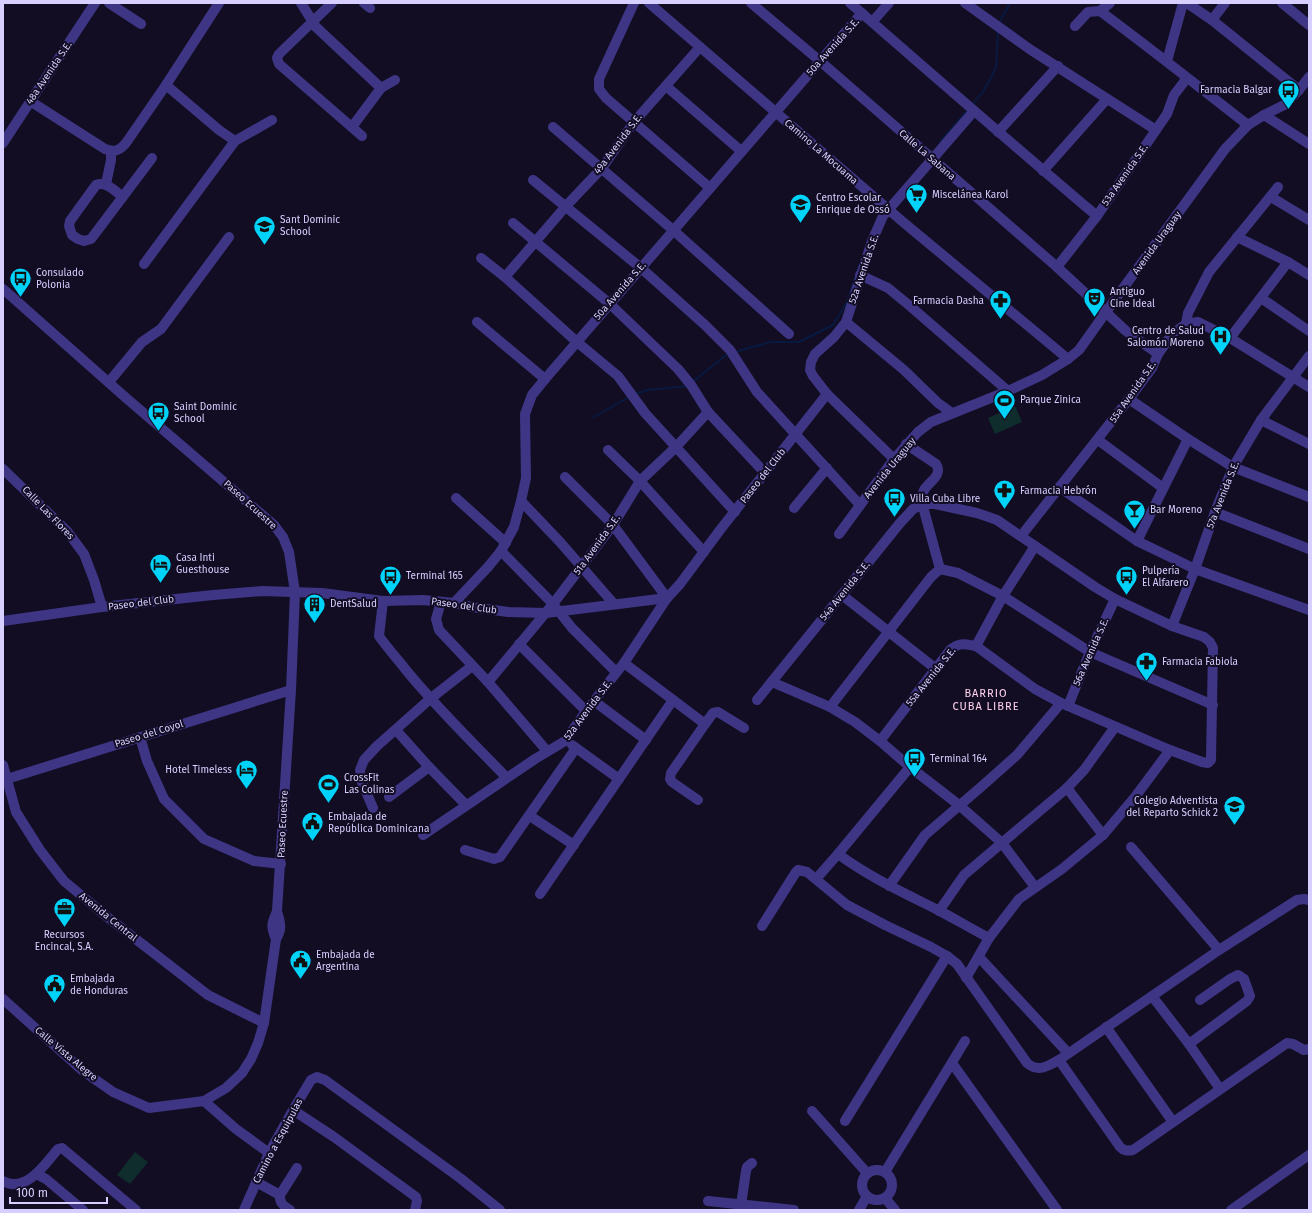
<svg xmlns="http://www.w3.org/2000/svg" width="1312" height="1213" viewBox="0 0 1312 1213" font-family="'Fira Sans',sans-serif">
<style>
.green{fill:#102d2d}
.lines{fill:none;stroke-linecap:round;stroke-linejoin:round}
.stream{stroke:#081941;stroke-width:2}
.minor{stroke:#3e3684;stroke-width:10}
.labels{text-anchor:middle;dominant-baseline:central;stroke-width:4;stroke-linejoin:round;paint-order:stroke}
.street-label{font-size:10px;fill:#d7cfff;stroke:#120d23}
.poi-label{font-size:10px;fill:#d7cfff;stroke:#120d23;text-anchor:start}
.neighbourhood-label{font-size:11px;letter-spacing:1px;fill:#ffd1ec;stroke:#120d23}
</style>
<rect width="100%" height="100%" fill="#120d23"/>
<g class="green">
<path d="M1015,406L1022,422L995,434L988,418Z"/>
<path d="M135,1152L148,1162L130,1184L117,1175Z"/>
</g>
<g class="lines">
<g class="stream">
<path d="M999,23L1010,3"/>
<path d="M972,105L984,90L996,68L998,31"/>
<path d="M940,142L966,112"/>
<path d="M738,351L771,342H799L833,325L847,302L861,260"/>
<path d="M695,380L726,355"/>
<path d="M635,394L648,390L688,386"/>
<path d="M594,417L629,397"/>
</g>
<g class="minor">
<path d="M109,3L141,24"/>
<path d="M301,3L316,27L381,88"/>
<path d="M332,3L279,54L277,58L279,64L362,136"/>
<path d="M364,3L370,8"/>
<path d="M634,3L599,79V89L606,98L710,188"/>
<path d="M649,3L903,222L1068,359"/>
<path d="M751,3L820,61L1057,267L1126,331L1158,354"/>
<path d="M850,3C932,74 1014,146 1097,216"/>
<path d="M965,3L1031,50L1156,130"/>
<path d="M1187,3L1212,20L1299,90"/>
<path d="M1282,3L1309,25"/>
<path d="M1100,11C1150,48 1199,87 1248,125"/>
<path d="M1212,20L1225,3"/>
<path d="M873,21L889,3"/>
<path d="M1075,26L1088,12L1100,11L1110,3"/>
<path d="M1167,61L1183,3"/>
<path d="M166,85L219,130L235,141"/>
<path d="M666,86L741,151"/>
<path d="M30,101L105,149C115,153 120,150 126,143L166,85L219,3"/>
<path d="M1264,115L1309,144"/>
<path d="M352,127L381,88L395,80"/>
<path d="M553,127L673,230L789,334"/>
<path d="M998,132L1058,66"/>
<path d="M3,143L95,3"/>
<path d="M1043,171L1107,99"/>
<path d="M533,180L641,268L705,325L730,350L757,392L860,505"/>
<path d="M106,184L111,160V152"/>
<path d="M123,197C115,191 106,181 96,185L70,221L69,226L72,235L78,239L84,241L91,239L152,158"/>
<path d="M1271,197L1309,220"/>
<path d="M513,223L610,304L678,369L691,385L708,412L765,473"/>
<path d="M1237,237L1288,262L1309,275"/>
<path d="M481,258L505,277L577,342L618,376L645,413L735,512"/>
<path d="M144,264L235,141L272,120"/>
<path d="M1057,267L1097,216L1156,130L1167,114L1174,95L1187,78"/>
<path d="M860,275L888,288L910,306L1008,391"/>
<path d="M505,277L566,206L602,168L634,122L700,47"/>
<path d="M3,289L125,397L274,525L283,537L289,552L295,592L291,690L277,911C280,923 283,928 276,939L264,1023L258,1043L251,1059L242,1073L226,1088L204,1101L149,1108L113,1092L83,1071L3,999"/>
<path d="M1261,298L1309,331"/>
<path d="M477,322L545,379"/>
<path d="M846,322L904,370L938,403L952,413"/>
<path d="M1186,324L1198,322L1230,338L1309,387"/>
<path d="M1230,338L1288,262"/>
<path d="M109,382L142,342L161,329L229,237"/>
<path d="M1129,399L1188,439L1233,467L1309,497"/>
<path d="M1261,420L1309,444"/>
<path d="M1098,440L1163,488"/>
<path d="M906,444L936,464C943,475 930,481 924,490C922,494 922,499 922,503L940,569"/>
<path d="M608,450L640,481L704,552"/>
<path d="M894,459L827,394L813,376L810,370L811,362L815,354L834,337L846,322L872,241L883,216L974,111"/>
<path d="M3,469L67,531L84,554L94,580L102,607"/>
<path d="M565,477L613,525L667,598"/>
<path d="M1059,487L1137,541L1195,569L1309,610"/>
<path d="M456,498L506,543"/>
<path d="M521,501L560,542L614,604"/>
<path d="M794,508L827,468"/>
<path d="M1215,512L1309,549"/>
<path d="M839,534L894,459L918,432L931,422L1008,391L1042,375L1068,359L1079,350L1116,298L1225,149L1248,125L1264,115L1284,105L1299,90L1309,77"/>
<path d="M1021,536L1129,399L1152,368L1158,354L1173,333L1186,324L1188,313L1209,272L1278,187"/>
<path d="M1137,541L1188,439"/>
<path d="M501,551L553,604L572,628L616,672"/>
<path d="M842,595L936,669"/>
<path d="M383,601L379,636C388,649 397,658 406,670C437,708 472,742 506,777"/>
<path d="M441,602L436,619L439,630L488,682L547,751"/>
<path d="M454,603L488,567L501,551L514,527L521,501L526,478L525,414L532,395L545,379L820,61L862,13"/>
<path d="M3,621L102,607L213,595L262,591L322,593L383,601L423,600L454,603L472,607L508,612L546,613L667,598"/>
<path d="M1172,626L1195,569L1215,512L1233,467L1261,420L1309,356"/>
<path d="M519,644L586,711"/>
<path d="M976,646L1003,596L1035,546"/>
<path d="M624,663L705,724L713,713L718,712L744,728"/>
<path d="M488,682L553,604L613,525L640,481L676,447L708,412"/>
<path d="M772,682L830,707L855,722L880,741L910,767L959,805L1002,843L1035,887"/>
<path d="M757,700L900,523L913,509L923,504H935L977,513L997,520L1095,587L1115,599L1172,626L1204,637L1210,642L1213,648L1211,760L1208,763L1202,762L1170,750L1061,703L1035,689L976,646C964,644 960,642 950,650L880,741"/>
<path d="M594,701L646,740"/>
<path d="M1068,706L1090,652L1115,599"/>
<path d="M830,707L931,577L940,569L958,573L1003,596L1090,652L1213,705"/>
<path d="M396,730L429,767L466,805"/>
<path d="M140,737L147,761L164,799L204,839L254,861L281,864"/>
<path d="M572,745L619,779"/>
<path d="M3,765L16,812L40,850L64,881L106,916L208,995L264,1023"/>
<path d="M910,767L838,854C871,878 902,892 938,910C955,919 972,929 989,938"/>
<path d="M7,779L291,690"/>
<path d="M1067,788L1103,835"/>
<path d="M389,797L429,767"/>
<path d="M698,800L672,782L670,779L671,773L705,724"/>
<path d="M373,808L361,780L360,770L364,760L377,746L430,699L472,666"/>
<path d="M530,816L574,845"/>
<path d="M423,835L535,759L565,741L586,711L624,663L667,598L680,584L720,530L827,394"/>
<path d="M1131,847L1219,950"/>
<path d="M465,850L494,859L500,857L576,748"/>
<path d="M816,879L838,854"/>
<path d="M889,886L925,835L981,787L1017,755L1061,703"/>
<path d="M540,894L673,700"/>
<path d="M939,911L964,875L1067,788L1084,770L1115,727"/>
<path d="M762,926L796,872L798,870L807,872L847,905L885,925L931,947L947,956L957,964L1027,1063C1039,1073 1047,1066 1059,1060L1120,1147C1124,1151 1127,1151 1133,1150L1287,1043L1293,1044L1304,1050L1309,1049"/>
<path d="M276,939C270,926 272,923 277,911"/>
<path d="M979,957L1068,1053"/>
<path d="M966,978L989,938L1019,899L1062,869L1103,835L1135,797L1170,750"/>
<path d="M1152,996L1189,1044L1220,1089"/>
<path d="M1106,1027L1173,1122"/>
<path d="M1189,1044L1247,1001L1250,996L1244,979L1238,975L1230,979L1200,1000"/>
<path d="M1059,1060L1219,950L1297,900L1304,899L1309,900"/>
<path d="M952,1063L1057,1210"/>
<path d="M204,1101L236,1129L269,1153"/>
<path d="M293,1110L334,1137L416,1197L417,1201L415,1210"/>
<path d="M812,1111L867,1173"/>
<path d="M845,1121L947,956"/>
<circle cx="877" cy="1185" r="15"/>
<path d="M885,1172L965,1041"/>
<path d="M36,1174L46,1179L83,1210"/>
<path d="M3,1181C26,1194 45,1164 58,1149L62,1148L136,1210"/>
<path d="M256,1182L280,1195"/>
<path d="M885,1198L895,1210"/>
<path d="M708,1201L794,1210"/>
<path d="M741,1205L746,1171L747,1167L752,1163"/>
<path d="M244,1210L269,1153L293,1110L311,1080L317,1077L325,1080L460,1178L500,1210"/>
<path d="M290,1210C284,1206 279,1203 280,1195L297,1168"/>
<path d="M859,1210L867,1196"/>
<path d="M1231,1210L1309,1155"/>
</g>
</g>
<defs>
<symbol id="bus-pin" viewBox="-11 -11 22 30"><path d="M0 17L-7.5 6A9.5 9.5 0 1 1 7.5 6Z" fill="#00d3fa" stroke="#120d23"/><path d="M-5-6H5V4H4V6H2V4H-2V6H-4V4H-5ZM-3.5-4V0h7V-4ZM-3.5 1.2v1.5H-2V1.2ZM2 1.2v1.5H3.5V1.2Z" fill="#111"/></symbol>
<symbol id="supermarket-pin" viewBox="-11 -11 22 30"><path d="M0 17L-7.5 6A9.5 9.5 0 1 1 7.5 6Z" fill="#00d3fa" stroke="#120d23"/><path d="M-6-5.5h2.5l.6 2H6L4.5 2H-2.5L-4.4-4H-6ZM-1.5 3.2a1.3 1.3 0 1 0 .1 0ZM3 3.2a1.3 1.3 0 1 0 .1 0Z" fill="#111"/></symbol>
<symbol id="school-pin" viewBox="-11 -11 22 30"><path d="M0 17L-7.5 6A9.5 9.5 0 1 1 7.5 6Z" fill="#00d3fa" stroke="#120d23"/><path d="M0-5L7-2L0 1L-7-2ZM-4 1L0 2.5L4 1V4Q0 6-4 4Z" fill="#111"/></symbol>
<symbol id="theatre-pin" viewBox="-11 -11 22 30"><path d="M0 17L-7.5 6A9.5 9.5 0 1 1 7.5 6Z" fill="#00d3fa" stroke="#120d23"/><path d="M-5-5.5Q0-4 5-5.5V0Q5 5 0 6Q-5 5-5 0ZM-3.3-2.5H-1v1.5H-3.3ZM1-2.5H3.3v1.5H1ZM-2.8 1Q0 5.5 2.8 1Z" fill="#111"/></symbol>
<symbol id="pharmacy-pin" viewBox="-11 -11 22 30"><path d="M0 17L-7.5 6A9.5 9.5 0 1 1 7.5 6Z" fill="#00d3fa" stroke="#120d23"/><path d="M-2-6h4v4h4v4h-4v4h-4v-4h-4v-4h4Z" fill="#111"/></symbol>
<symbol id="hospital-pin" viewBox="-11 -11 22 30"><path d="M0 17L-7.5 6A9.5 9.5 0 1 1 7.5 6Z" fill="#00d3fa" stroke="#120d23"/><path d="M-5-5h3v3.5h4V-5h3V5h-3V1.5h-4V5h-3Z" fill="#111"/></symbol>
<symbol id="stadium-pin" viewBox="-11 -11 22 30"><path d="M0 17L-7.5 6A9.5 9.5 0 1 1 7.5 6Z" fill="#00d3fa" stroke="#120d23"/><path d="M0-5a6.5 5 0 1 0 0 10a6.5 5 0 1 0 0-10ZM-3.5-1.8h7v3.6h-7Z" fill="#111"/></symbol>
<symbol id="bar-pin" viewBox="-11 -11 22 30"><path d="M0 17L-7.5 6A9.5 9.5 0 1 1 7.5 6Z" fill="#00d3fa" stroke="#120d23"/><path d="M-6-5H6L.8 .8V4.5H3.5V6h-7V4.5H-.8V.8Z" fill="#111"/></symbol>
<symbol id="hotel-pin" viewBox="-11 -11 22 30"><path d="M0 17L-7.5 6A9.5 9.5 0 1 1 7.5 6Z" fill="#00d3fa" stroke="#120d23"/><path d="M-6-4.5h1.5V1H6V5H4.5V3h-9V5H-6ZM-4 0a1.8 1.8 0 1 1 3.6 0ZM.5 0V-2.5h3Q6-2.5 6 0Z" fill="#111"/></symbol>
<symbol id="building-pin" viewBox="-11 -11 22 30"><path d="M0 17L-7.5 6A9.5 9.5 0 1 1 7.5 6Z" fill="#00d3fa" stroke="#120d23"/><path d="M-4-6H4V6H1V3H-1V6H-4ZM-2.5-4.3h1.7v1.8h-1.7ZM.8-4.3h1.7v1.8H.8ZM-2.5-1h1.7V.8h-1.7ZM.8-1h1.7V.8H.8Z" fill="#111"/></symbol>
<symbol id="civic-pin" viewBox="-11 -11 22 30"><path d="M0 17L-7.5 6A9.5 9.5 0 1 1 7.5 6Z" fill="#00d3fa" stroke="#120d23"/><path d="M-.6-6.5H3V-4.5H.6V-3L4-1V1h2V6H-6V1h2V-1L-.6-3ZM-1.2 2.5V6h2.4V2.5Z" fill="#111"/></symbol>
<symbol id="office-pin" viewBox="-11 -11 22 30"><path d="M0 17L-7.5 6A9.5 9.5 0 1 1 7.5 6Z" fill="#00d3fa" stroke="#120d23"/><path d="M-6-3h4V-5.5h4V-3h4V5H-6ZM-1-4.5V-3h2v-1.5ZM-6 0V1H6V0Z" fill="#111"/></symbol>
</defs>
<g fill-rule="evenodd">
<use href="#bus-pin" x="1276" y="78" width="25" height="34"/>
<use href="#supermarket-pin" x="904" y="182" width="25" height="34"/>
<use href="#school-pin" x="788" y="192" width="25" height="34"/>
<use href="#school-pin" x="252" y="214" width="25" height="34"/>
<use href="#bus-pin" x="8" y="266" width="25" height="34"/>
<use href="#theatre-pin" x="1082" y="286" width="25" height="34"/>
<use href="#pharmacy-pin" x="988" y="288" width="25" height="34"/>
<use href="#hospital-pin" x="1208" y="324" width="25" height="34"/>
<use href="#stadium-pin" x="992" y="388" width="25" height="34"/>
<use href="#bus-pin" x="146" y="400" width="25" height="34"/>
<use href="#pharmacy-pin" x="992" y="478" width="25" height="34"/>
<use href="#bus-pin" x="882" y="486" width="25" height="34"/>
<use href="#bar-pin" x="1122" y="498" width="25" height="34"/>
<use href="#hotel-pin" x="148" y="552" width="25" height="34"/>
<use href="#bus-pin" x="378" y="564" width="25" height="34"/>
<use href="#bus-pin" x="1114" y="564" width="25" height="34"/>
<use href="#building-pin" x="302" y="592" width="25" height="34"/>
<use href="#pharmacy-pin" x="1134" y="650" width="25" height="34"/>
<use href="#bus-pin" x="902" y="746" width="25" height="34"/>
<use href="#hotel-pin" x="234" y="758" width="25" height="34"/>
<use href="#stadium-pin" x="316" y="772" width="25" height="34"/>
<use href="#school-pin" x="1222" y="794" width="25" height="34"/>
<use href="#civic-pin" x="300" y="810" width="25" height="34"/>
<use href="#office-pin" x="52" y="896" width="25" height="34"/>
<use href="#civic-pin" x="288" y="948" width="25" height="34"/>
<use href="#civic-pin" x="42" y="972" width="25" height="34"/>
</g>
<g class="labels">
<g class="street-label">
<text transform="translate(833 47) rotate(-48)">50a Avenida S.E.</text>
<text transform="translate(49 73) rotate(-56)">48a Avenida S.E.</text>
<text transform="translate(618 144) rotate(-53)">49a Avenida S.E.</text>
<text transform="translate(821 152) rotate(41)">Camino La Mocuama</text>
<text transform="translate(927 155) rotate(41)">Calle La Sabana</text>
<text transform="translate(1125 175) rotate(-55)">53a Avenida S.E.</text>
<text transform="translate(1157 243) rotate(-54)">Avenida Uraguay</text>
<text transform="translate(864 269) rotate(-71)">52a Avenida S.E.</text>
<text transform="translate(620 291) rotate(-49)">50a Avenida S.E.</text>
<text transform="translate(1133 392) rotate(-55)">55a Avenida S.E.</text>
<text transform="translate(890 468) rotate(-51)">Avenida Uraguay</text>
<text transform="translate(763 476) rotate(-52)">Paseo del Club</text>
<text transform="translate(1223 495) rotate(-68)">57a Avenida S.E.</text>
<text transform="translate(250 505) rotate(42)">Paseo Ecuestre</text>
<text transform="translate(48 513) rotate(46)">Calle Las Flores</text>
<text transform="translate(597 545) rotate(-54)">51a Avenida S.E.</text>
<text transform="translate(845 591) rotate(-51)">54a Avenida S.E.</text>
<text transform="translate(141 603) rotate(-7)">Paseo del Club</text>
<text transform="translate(464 606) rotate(8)">Paseo del Club</text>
<text transform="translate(1091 652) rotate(-66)">56a Avenida S.E.</text>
<text transform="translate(931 677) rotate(-51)">55a Avenida S.E.</text>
<text transform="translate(588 710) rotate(-53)">52a Avenida S.E.</text>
<text transform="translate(149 734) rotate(-17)">Paseo del Coyol</text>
<text transform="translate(283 824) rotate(-87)">Paseo Ecuestre</text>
<text transform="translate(108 917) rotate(39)">Avenida Central</text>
<text transform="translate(66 1054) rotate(40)">Calle Vista Alegre</text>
<text transform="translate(278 1141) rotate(-62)">Camino a Esquipulas</text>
</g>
<g class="poi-label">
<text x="1272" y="90" text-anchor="end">Farmacia Balgar</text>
<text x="932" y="195">Miscelánea Karol</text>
<text x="816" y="198">Centro Escolar<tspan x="816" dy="12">Enrique de Ossó</tspan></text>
<text x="280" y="220">Sant Dominic<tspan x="280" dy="12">School</tspan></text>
<text x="36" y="273">Consulado<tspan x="36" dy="12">Polonia</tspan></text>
<text x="1110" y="292">Antiguo<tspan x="1110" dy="12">Cine Ideal</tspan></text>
<text x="984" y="301" text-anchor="end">Farmacia Dasha</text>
<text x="1204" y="331" text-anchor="end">Centro de Salud<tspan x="1204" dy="12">Salomón Moreno</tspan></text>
<text x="1020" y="400">Parque Zinica</text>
<text x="174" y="407">Saint Dominic<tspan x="174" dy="12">School</tspan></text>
<text x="1020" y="491">Farmacia Hebrón</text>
<text x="910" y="499">Villa Cuba Libre</text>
<text x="1150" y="510">Bar Moreno</text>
<text x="176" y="558">Casa Inti<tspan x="176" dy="12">Guesthouse</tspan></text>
<text x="1142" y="571">Pulpería<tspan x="1142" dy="12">El Alfarero</tspan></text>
<text x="406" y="576">Terminal 165</text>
<text x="330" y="604">DentSalud</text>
<text x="1162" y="662">Farmacia Fabiola</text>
<text x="930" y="759">Terminal 164</text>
<text x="232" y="770" text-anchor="end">Hotel Timeless</text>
<text x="344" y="778">CrossFit<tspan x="344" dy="12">Las Colinas</tspan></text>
<text x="1218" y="801" text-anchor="end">Colegio Adventista<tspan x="1218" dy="12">del Reparto Schick 2</tspan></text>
<text x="328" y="817">Embajada de<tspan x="328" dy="12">República Dominicana</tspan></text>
<text x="64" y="935" text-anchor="middle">Recursos<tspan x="64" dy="12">Encincal, S.A.</tspan></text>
<text x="316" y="955">Embajada de<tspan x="316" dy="12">Argentina</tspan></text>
<text x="70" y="979">Embajada<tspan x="70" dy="12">de Honduras</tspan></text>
</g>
<g class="neighbourhood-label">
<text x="986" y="693">BARRIO<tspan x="986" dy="13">CUBA LIBRE</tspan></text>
</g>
</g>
<rect width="1312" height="1213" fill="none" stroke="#d7cfff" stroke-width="8"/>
<path d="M10 1197v6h97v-6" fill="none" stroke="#d7cfff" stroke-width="2"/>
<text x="16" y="1197" font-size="12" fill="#d7cfff" stroke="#120d23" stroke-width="3" paint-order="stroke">100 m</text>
</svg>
